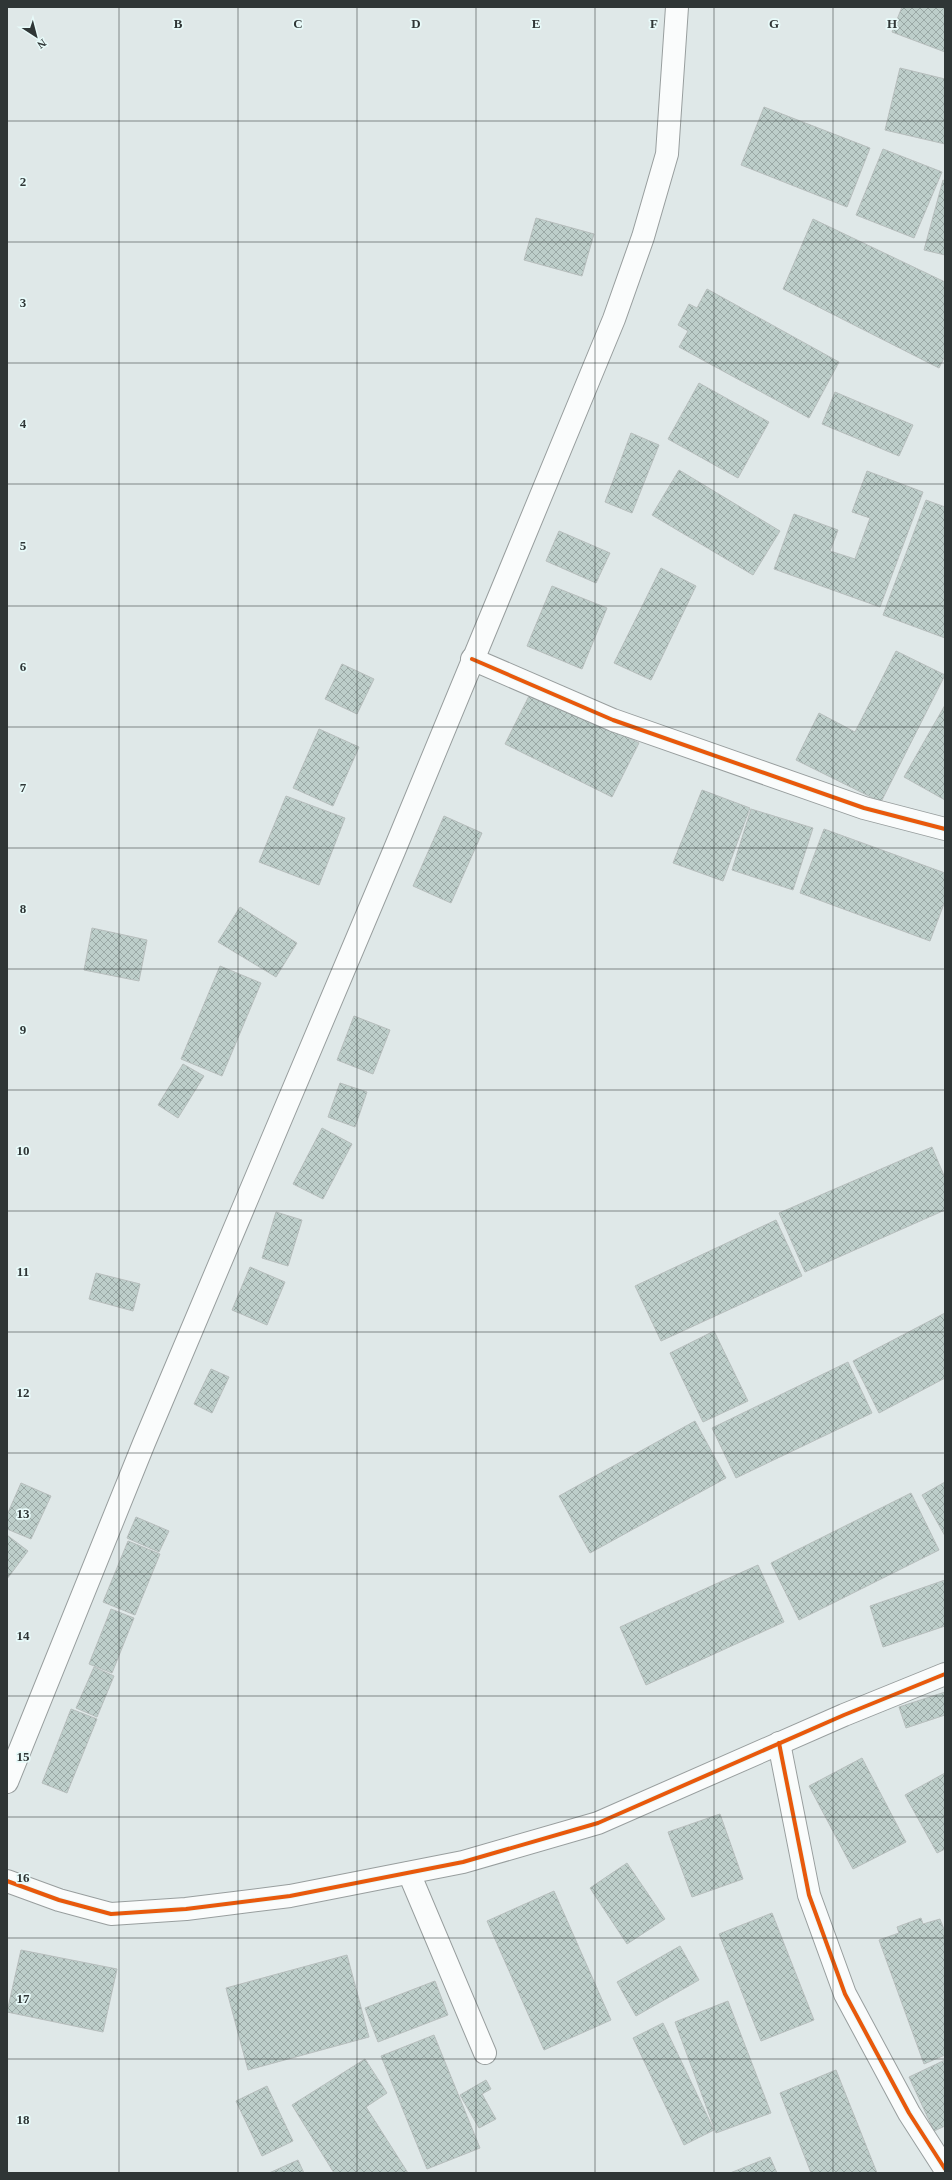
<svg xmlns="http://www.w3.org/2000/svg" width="952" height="2180" viewBox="0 0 952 2180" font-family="'Times New Roman',serif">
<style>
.building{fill:url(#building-cross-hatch);stroke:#b7bebd}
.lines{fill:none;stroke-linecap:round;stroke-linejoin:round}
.minor-casing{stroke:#989e9e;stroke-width:24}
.secondary-casing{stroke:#989e9e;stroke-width:24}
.minor{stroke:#fafcfc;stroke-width:22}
.secondary{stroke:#fafcfc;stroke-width:22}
.cycleway-casing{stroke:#e8faf9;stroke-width:6}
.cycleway{stroke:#e8590c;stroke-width:4}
.grid{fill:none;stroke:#2f3636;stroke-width:1;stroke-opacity:0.55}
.grid-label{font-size:13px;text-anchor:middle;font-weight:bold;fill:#2f3636;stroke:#e8faf9;stroke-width:3.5;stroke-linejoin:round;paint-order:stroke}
</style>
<defs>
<pattern id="building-cross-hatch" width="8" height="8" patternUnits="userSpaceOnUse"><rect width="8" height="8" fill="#bdceca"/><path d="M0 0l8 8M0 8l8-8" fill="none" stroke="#9aa8a5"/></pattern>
</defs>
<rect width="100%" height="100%" fill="#dfe8e8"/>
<g class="building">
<path d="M902,7H945V52L892,32Z"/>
<path d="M900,68L945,79V144L885,130Z"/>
<path d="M764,107L870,148L847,207L741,165Z"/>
<path d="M883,149L942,172L914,238L856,215Z"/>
<path d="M943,180L945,181V255L924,250Z"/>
<path d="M536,218L594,234L582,276L524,260Z"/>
<path d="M813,219L945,282V356L939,368L783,289Z"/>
<path d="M707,289L839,362L809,418L679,347L688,331L678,325L689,304L697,308Z"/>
<path d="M699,383L769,422L738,478L668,439Z"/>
<path d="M835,392L913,425L899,456L822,424Z"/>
<path d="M631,433L659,445L632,513L605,502Z"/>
<path d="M679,470L780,531L753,575L652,515Z"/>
<path d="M867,471L923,492L880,607L774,569L794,514L838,530L830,551L855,559L870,518L852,512Z"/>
<path d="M926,500L945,507V638L883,615Z"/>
<path d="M559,531L610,553L596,583L546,561Z"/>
<path d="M661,568L696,586L651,680L614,663Z"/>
<path d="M552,586L607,608L582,669L527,646Z"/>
<path d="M896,651L945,675L881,802L796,760L819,713L855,732Z"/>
<path d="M342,664L374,679L357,714L325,699Z"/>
<path d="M532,690L639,743L612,797L505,744Z"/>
<path d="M945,705V800L904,777Z"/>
<path d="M319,729L359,747L333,806L293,788Z"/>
<path d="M702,790L750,808L723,881L673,863Z"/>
<path d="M286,796L345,818L319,885L259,862Z"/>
<path d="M751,809L813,828L793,890L732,870Z"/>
<path d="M444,816L482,833L451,903L413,886Z"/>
<path d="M824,829L945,873V901L930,941L800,893Z"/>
<path d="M240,907L297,943L276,977L218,942Z"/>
<path d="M92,928L147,940L139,981L84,970Z"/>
<path d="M220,966L261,983L222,1076L181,1059Z"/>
<path d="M354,1016L390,1030L373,1074L337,1060Z"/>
<path d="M183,1064L204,1076L178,1118L158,1105Z"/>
<path d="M340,1083L367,1092L355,1127L328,1117Z"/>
<path d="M322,1128L352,1144L323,1199L293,1184Z"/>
<path d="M932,1147L945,1178V1210L805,1272L779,1213Z"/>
<path d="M276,1212L302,1220L288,1266L262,1258Z"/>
<path d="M776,1220L802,1276L661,1341L635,1286Z"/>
<path d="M250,1267L285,1282L267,1325L232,1310Z"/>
<path d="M96,1273L140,1284L133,1311L89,1299Z"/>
<path d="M945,1313V1378L879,1413L853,1361Z"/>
<path d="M714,1331L748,1401L703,1422L670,1353Z"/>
<path d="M848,1362L872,1413L736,1478L712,1428Z"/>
<path d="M211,1369L229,1377L212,1413L194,1404Z"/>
<path d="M695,1421L726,1478L590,1553L559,1496Z"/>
<path d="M945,1482V1536L922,1495Z"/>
<path d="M21,1483L51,1496L31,1539L7,1529V1515Z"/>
<path d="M911,1493L939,1550L799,1620L771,1563Z"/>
<path d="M136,1517L169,1531L159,1552L127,1538Z"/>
<path d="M7,1535L28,1551L7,1579Z"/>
<path d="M128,1541L160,1554L135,1615L103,1602Z"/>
<path d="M758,1565L784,1622L646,1685L620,1627Z"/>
<path d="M945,1580V1626L883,1647L870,1606Z"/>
<path d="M111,1609L134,1618L112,1673L89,1664Z"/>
<path d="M94,1667L114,1676L97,1717L76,1708Z"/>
<path d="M945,1692V1715L906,1728L899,1707Z"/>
<path d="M71,1709L97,1719L67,1793L42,1783Z"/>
<path d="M862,1758L906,1842L853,1869L809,1786Z"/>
<path d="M945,1773V1849L937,1853L905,1795Z"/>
<path d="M720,1814L743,1879L692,1897L668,1832Z"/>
<path d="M627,1863L665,1919L627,1944L590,1888Z"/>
<path d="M554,1891L611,2020L544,2050L487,1921Z"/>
<path d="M772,1913L814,2020L761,2041L719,1934Z"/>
<path d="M921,1918L923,1924L940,1919L945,1932V2055L924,2064L879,1940L899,1933L897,1927Z"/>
<path d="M680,1946L699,1980L636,2016L617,1982Z"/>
<path d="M21,1950L117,1969L103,2032L7,2012Z"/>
<path d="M347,1955L369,2037L248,2070L226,1988Z"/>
<path d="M435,1981L448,2015L378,2042L365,2008Z"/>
<path d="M728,2001L771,2113L716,2133L675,2022Z"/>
<path d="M663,2023L714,2130L684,2145L633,2038Z"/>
<path d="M434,2035L480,2148L427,2169L381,2056Z"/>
<path d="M365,2059L387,2093L366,2107L408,2173H334L292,2105Z"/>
<path d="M945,2060V2126L934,2131L909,2077Z"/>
<path d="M836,2070L877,2173H811L780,2093Z"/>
<path d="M486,2080L491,2089L482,2094L496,2119L479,2128L460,2095Z"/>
<path d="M267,2086L293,2141L262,2156L236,2101Z"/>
<path d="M770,2157L777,2173H730Z"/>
<path d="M298,2160L304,2173H269Z"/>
</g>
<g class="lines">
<defs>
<g id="minor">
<path d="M472,659L613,720L864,808L945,829"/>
<path d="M779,1743L809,1895L845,1994L909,2113L945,2169"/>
<path d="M409,1873L485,2053"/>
<path d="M7,1881L59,1900L111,1914L186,1909L290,1896L463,1862L598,1823L844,1715L945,1674"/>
</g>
<path id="secondary" d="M7,1782L144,1443L394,851L614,319L643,237L667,154L677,7"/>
</defs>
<use href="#minor" class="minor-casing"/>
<use href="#secondary" class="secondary-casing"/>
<use href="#minor" class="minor"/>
<use href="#secondary" class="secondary"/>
<defs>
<g id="cycleway">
<path d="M472,659L613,720L864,808L945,829"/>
<path d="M779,1743L809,1895L845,1994L909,2113L945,2169"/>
<path d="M7,1881L59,1900L111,1914L186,1909L290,1896L463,1862L598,1823L844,1715L945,1674"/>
</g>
</defs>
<use href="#cycleway" class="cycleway-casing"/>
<use href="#cycleway" class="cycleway"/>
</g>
<path class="grid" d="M119,7V2173M238,7V2173M357,7V2173M476,7V2173M595,7V2173M714,7V2173M833,7V2173M7,121H945M7,242H945M7,363H945M7,484H945M7,606H945M7,727H945M7,848H945M7,969H945M7,1090H945M7,1211H945M7,1332H945M7,1453H945M7,1574H945M7,1696H945M7,1817H945M7,1938H945M7,2059H945"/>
<g class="grid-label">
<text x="178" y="28">B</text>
<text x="298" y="28">C</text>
<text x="416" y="28">D</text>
<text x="536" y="28">E</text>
<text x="654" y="28">F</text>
<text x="774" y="28">G</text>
<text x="892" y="28">H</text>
<text x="23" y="186">2</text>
<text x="23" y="307">3</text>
<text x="23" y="428">4</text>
<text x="23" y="550">5</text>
<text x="23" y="671">6</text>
<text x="23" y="792">7</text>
<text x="23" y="913">8</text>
<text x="23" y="1034">9</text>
<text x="23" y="1155">10</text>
<text x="23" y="1276">11</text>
<text x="23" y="1397">12</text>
<text x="23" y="1518">13</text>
<text x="23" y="1640">14</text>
<text x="23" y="1761">15</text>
<text x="23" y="1882">16</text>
<text x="23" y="2003">17</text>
<text x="23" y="2124">18</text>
</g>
<rect width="952" height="2180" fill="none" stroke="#2f3636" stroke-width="16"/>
<g transform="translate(36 36) rotate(144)" stroke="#e8faf9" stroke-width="3" paint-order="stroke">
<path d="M0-3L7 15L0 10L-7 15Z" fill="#2f3636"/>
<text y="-6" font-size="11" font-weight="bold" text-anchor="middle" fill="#2f3636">N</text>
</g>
</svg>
